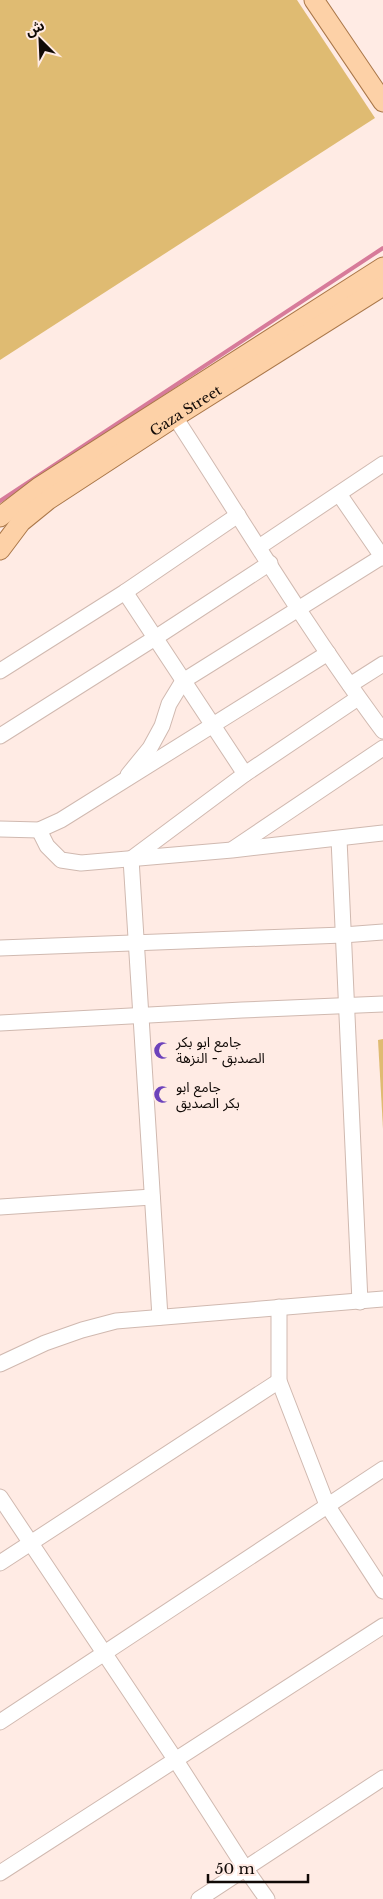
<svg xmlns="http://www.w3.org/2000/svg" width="383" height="1899" viewBox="0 0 383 1899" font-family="'Libre Baskerville','Noto Sans Arabic',serif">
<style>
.green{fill:#dfbb72}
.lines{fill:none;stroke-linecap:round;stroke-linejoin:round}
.stream{stroke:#d77b9a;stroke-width:4}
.minor-casing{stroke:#d0b9b0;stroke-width:17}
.major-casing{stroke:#aa7749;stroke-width:21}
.minor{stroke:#fff;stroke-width:15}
.major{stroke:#fdd1a7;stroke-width:19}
.labels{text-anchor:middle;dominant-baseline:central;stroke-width:5;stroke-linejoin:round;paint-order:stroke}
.street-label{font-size:14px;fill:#110a07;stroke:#ffebe4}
.poi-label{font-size:14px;fill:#110a07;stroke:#ffebe4;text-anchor:start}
</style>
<rect width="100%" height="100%" fill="#ffebe4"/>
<g class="green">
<path d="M0,0H297L375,118L0,360Z"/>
<path d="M383,1039V1129L378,1040Z"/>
</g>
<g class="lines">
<path class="stream" d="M0,501L383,248"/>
<defs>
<g id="minor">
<path d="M175,417C243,522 308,630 383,731"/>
<path d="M339,494L383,558"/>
<path d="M259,547L383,464"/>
<path d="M125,592L245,774"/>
<path d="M0,671L125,592L238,515"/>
<path d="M350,685L383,664"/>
<path d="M0,736L155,638L270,563"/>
<path d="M128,775L150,748L162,726L169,704L183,681L383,556"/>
<path d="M0,829L39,830L61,820L328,653"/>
<path d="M39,830L47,846L61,860L81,863L232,850L383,833"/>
<path d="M339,839L360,1302"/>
<path d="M233,849L383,748"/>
<path d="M0,948L343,935L383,932"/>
<path d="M0,1023L242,1010L383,1004"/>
<path d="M0,1207L152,1197"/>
<path d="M279,1307V1381L327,1505L383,1591"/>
<path d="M160,1317L131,859L245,774L358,698"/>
<path d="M0,1364L45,1343L82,1330L116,1321L383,1299"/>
<path d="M0,1497L175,1759L245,1868L267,1899"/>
<path d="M0,1563L279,1381"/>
<path d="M0,1722L383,1469"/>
<path d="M0,1873L383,1626"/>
<path d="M199,1899L383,1778"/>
</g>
<g id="major">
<path d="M314,0L383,102"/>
<path d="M0,517L39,487L383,267"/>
<path id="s1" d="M0,550L21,522L48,500L175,417L383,286"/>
</g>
</defs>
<use href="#minor" class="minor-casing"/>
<use href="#major" class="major-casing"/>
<use href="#minor" class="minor"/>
<use href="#major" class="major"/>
</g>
<defs>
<symbol id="mosque-bare" viewBox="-9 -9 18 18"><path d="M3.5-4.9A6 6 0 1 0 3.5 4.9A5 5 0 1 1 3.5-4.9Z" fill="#6d43bb" stroke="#ffebe4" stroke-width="2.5" paint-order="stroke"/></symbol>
</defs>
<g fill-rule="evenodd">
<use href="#mosque-bare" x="150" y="1038" width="25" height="25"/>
<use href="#mosque-bare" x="150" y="1082" width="25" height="25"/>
</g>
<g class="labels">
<g class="street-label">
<text stroke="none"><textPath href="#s1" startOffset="234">Gaza Street</textPath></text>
</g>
<g class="poi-label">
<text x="176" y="1042">جامع ابو بكر<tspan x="176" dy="16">الصدبق - النزهة</tspan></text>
<text x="176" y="1087">جامع ابو<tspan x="176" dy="16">بكر الصديق</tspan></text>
</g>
</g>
<g transform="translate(40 40) rotate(336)" stroke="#ffebe4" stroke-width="4" paint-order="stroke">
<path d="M0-4L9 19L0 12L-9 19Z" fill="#110a07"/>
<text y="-8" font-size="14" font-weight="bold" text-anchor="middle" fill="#110a07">ش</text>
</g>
<path d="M208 1874v8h100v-8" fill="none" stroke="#110a07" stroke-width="2.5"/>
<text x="215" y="1874" font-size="15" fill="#110a07" stroke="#ffebe4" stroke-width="4" paint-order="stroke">50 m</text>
</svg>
